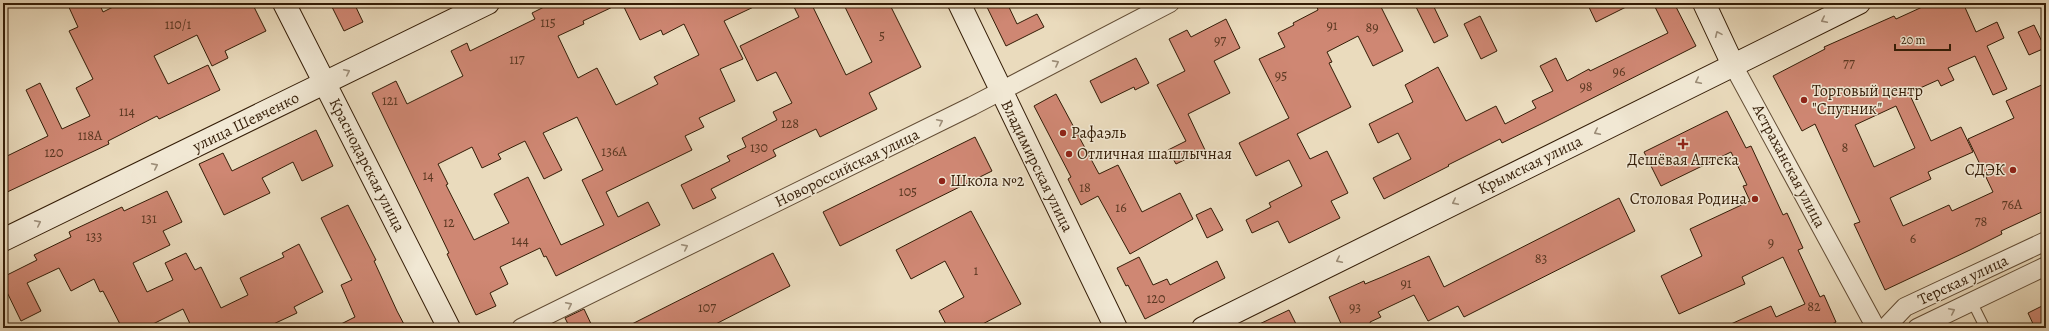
<svg xmlns="http://www.w3.org/2000/svg" width="2049" height="331" viewBox="0 0 2049 331" font-family="Alegreya,serif">
<style>
.building{fill:#cf8773;stroke:#341d07;fill-rule:evenodd}
.lines{fill:none;stroke-linecap:round;stroke-linejoin:round}
.lane-casing{stroke:#624c34;stroke-width:11}
.street-casing{stroke:#624c34;stroke-width:20}
.secondary-casing{stroke:#341d07;stroke-width:24}
.lane{stroke:#f1e8d4;stroke-width:9}
.street{stroke:#f1e8d4;stroke-width:18}
.secondary{stroke:#f1e8d4;stroke-width:22}
.oneway{stroke:#9c8d78}
.poi-dot{fill:#8f2418;stroke:#f1e8d4;stroke-width:1.5}
.labels{text-anchor:middle;dominant-baseline:central;stroke-width:3;stroke-linejoin:round;paint-order:stroke}
.number-label{font-size:14px;fill:#5b3822}
.poi-label{font-size:16px;fill:#341d07;stroke:#f1e8d4;text-anchor:start}
.street-label{font-size:16px;fill:#341d07;stroke:#f1e8d4}
</style>
<rect width="100%" height="100%" fill="#eadbbd"/>
<filter id="stains"><feTurbulence type="fractalNoise" baseFrequency=".005" numOctaves="4"/><feColorMatrix values="0 0 0 0 .2 0 0 0 0 .09 0 0 0 0 .02 0 0 0 .5 -.17"/></filter>
<radialGradient id="worn" r=".72"><stop offset=".6" stop-color="#630" stop-opacity="0"/><stop offset="1" stop-color="#630" stop-opacity=".3"/></radialGradient>
<g class="building">
<path d="M67,3H99L103,12L121,3H252L266,31L225,51L228,58L212,66L197,35L154,56L168,84L208,65L220,90L159,119L157,116L108,141L109,144L3,194V158L48,136L26,90L40,83L62,129L90,116L76,88L93,79L69,31L78,27Z"/>
<path d="M330,3H354L363,22L344,31Z"/>
<path d="M552,3H621L583,21L584,24L558,36L578,78L597,68L616,105L658,84L654,77L699,55L684,24L663,35L661,30L640,40L622,3H762L724,21L743,59L720,69L735,101L699,118L704,127L685,136L692,150L606,192L618,217L648,202L660,225L556,276L546,256L544,257L540,248L500,267L508,284L490,293L496,306L476,315L447,254L449,253L372,93L396,81L407,104L463,76L451,51L467,43L470,51L535,19L532,13ZM577,117L603,170L582,180L604,225L561,245L528,177L494,194L509,223L474,240L446,185L448,184L438,164L472,147L482,168L501,159L498,154L525,141L544,179L562,170L543,133Z"/>
<path d="M792,3H811L846,75L872,62L843,3H889L921,67L869,93L877,109L820,137L816,129L773,150L776,156L711,189L716,198L693,209L681,185L730,161L727,156L746,147L742,138L777,120L773,112L792,103L776,72L757,81L740,46L799,17Z"/>
<path d="M985,3H1007L1017,24L1037,14L1044,27L1006,46Z"/>
<path d="M1326,3H1379L1403,51L1373,66L1358,36L1327,52L1332,62L1329,63L1351,107L1297,134L1310,159L1327,151L1348,193L1331,201L1340,218L1289,243L1278,221L1252,233L1246,220L1271,207L1269,203L1302,186L1289,160L1256,176L1239,143L1289,118L1259,59L1285,47L1278,33L1294,25L1293,23L1318,10L1317,7Z"/>
<path d="M1414,3H1432L1448,36L1434,43Z"/>
<path d="M1587,3H1634L1596,22Z"/>
<path d="M1653,3H1674L1696,46L1543,123L1502,143L1500,139L1448,165L1449,166L1384,199L1373,178L1411,159L1398,133L1378,143L1369,124L1413,102L1405,85L1438,67L1466,121L1496,106L1505,124L1536,108L1532,101L1553,91L1540,66L1556,58L1567,81L1589,69L1590,71L1668,33Z"/>
<path d="M1931,3H1963L1976,32L1997,22L2004,38L1987,46L2007,89L1993,95L1975,56L1948,68L1954,80L1941,86L1938,80L1909,93L1931,141L1961,127L1973,152L1928,172L1931,179L1890,198L1903,226L1949,205L1952,211L1993,192L1968,139L2014,118L2006,101L2046,83V210L2001,231L2002,234L1970,250L1885,290L1854,224L1860,222L1815,124L1802,131L1773,76L1825,49L1824,47L1894,16L1896,19ZM1896,106L1915,148L1874,167L1855,125Z"/>
<path d="M1480,16L1497,51L1481,59L1464,24Z"/>
<path d="M1226,19L1240,48L1214,61L1230,93L1188,114L1205,150L1176,164L1168,150L1186,141L1157,85L1185,71L1169,39L1187,30L1191,37Z"/>
<path d="M2034,25L2045,48L2029,55L2018,32Z"/>
<path d="M1136,58L1149,83L1135,90L1134,87L1101,103L1090,81Z"/>
<path d="M1056,94L1099,174L1118,165L1142,212L1180,193L1193,219L1130,254L1098,196L1081,205L1068,179L1071,177L1034,106Z"/>
<path d="M1727,111L1746,148L1751,146L1783,215L1787,213L1803,248L1798,250L1820,297L1824,295L1836,322L1824,328H1722L1771,306L1776,317L1805,304L1783,257L1742,277L1745,284L1679,314L1661,276L1702,256L1690,229L1750,201L1743,186L1747,185L1731,152L1661,186L1644,152Z"/>
<path d="M316,130L333,166L302,181L293,162L262,178L270,193L224,215L199,164L223,153L232,171Z"/>
<path d="M975,137L992,171L840,246L823,212Z"/>
<path d="M167,191L182,222L163,231L170,245L133,263L147,292L173,280L165,263L186,253L195,270L201,267L221,308L248,295L240,278L284,257L282,253L299,244L323,292L294,307L297,313L265,328H192L183,309L145,328H122L103,291L100,292L94,279L71,291L59,268L27,283L41,311L21,321L3,284V277L37,260L34,255L71,237L69,232L122,207L124,211Z"/>
<path d="M1619,198L1635,231L1464,317L1458,306L1428,321L1414,295L1378,312L1381,317L1370,322L1372,328H1343L1329,297L1364,281L1365,284L1382,277L1429,256L1444,287Z"/>
<path d="M348,205L376,260L374,261L397,311L406,328H333L355,317L341,285L352,280L321,218Z"/>
<path d="M1211,208L1223,230L1207,238L1196,215Z"/>
<path d="M971,211L1021,304L975,328H948L939,311L964,297L945,261L911,279L896,250Z"/>
<path d="M773,253L790,286L708,328H624Z"/>
<path d="M1139,257L1153,285L1167,279L1170,285L1217,261L1225,278L1145,319L1128,285L1126,286L1117,268Z"/>
<path d="M2046,304V328H2035L2028,313Z"/>
<path d="M584,309L593,328H570L565,318Z"/>
<path d="M1289,310L1298,328H1251Z"/>
</g>
<g class="lines">
<defs>
<path id="lane" d="M1972,302L1985,328"/>
<g id="street">
<path d="M1733,65L1876,328"/>
<path d="M521,328L972,106L1170,3"/>
<path d="M1885,328L1905,307L2046,241"/>
<path d="M1917,328L2046,266"/>
</g>
<g id="secondary">
<path d="M284,3L449,328"/>
<path d="M959,3L1116,328"/>
<path d="M1704,3L1733,65"/>
<path d="M3,240L488,3"/>
<path d="M1203,328L1859,3"/>
</g>
</defs>
<use href="#lane" class="lane-casing"/>
<use href="#street" class="street-casing"/>
<use href="#secondary" class="secondary-casing"/>
<use href="#lane" class="lane"/>
<use href="#street" class="street"/>
<use href="#secondary" class="secondary"/>
</g>
<defs><path id="oneway-chevron" d="M-2-3.5L2.5 0L-2 3.5" fill="none" stroke-width="1.6" stroke-linecap="round" stroke-linejoin="round"/></defs>
<g class="oneway">
<use href="#oneway-chevron" transform="translate(1824 20) rotate(154)"/>
<use href="#oneway-chevron" transform="translate(1718 34) rotate(-114)"/>
<use href="#oneway-chevron" transform="translate(1056 63) rotate(-28)"/>
<use href="#oneway-chevron" transform="translate(347 72) rotate(-26)"/>
<use href="#oneway-chevron" transform="translate(1698 81) rotate(154)"/>
<use href="#oneway-chevron" transform="translate(940 122) rotate(-26)"/>
<use href="#oneway-chevron" transform="translate(1597 132) rotate(154)"/>
<use href="#oneway-chevron" transform="translate(155 166) rotate(-26)"/>
<use href="#oneway-chevron" transform="translate(1455 202) rotate(154)"/>
<use href="#oneway-chevron" transform="translate(38 223) rotate(-26)"/>
<use href="#oneway-chevron" transform="translate(685 247) rotate(-26)"/>
<use href="#oneway-chevron" transform="translate(1339 260) rotate(154)"/>
<use href="#oneway-chevron" transform="translate(569 305) rotate(-26)"/>
<use href="#oneway-chevron" transform="translate(1952 311) rotate(-26)"/>
</g>
<g class="poi-dot">
<circle cx="1804" cy="100" r="4"/>
<circle cx="1063" cy="133" r="4"/>
<path d="M1681 138h4v4h4v4h-4v4h-4v-4h-4v-4h4z"/>
<circle cx="1069" cy="154" r="4"/>
<circle cx="2013" cy="170" r="4"/>
<circle cx="942" cy="181" r="4"/>
<circle cx="1755" cy="199" r="4"/>
</g>
<g class="labels">
<g class="number-label">
<text x="548" y="22">115</text>
<text x="178" y="24">110/1</text>
<text x="1332" y="25">91</text>
<text x="1372" y="27">89</text>
<text x="882" y="35">5</text>
<text x="1220" y="40">97</text>
<text x="517" y="59">117</text>
<text x="1849" y="63">77</text>
<text x="1619" y="71">96</text>
<text x="1281" y="75">95</text>
<text x="1586" y="86">98</text>
<text x="390" y="100">121</text>
<text x="127" y="111">114</text>
<text x="790" y="123">128</text>
<text x="90" y="135">118А</text>
<text x="759" y="147">130</text>
<text x="1845" y="147">8</text>
<text x="614" y="151">136А</text>
<text x="54" y="152">120</text>
<text x="428" y="175">14</text>
<text x="1085" y="187">18</text>
<text x="908" y="191">105</text>
<text x="2012" y="204">76А</text>
<text x="1121" y="207">16</text>
<text x="149" y="218">131</text>
<text x="1981" y="221">78</text>
<text x="449" y="222">12</text>
<text x="94" y="236">133</text>
<text x="1913" y="238">6</text>
<text x="520" y="240">144</text>
<text x="1771" y="242">9</text>
<text x="1541" y="258">83</text>
<text x="976" y="270">1</text>
<text x="1406" y="283">91</text>
<text x="1156" y="298">120</text>
<text x="1814" y="306">82</text>
<text x="707" y="307">107</text>
<text x="1355" y="307">93</text>
</g>
<g class="poi-label">
<text x="1812" y="91">Торговый центр<tspan x="1812" dy="18">"Спутник"</tspan></text>
<text x="1071" y="133">Рафаэль</text>
<text x="1077" y="154">Отличная шашлычная</text>
<text x="1683" y="160" text-anchor="middle">Дешёвая Аптека</text>
<text x="2005" y="170" text-anchor="end">СДЭК</text>
<text x="950" y="181">Школа №2</text>
<text x="1747" y="199" text-anchor="end">Столовая Родина</text>
</g>
<g class="street-label">
<text transform="translate(246 122) rotate(-26)">улица Шевченко</text>
<text transform="translate(367 165) rotate(63)">Краснодарская улица</text>
<text transform="translate(1530 165) rotate(-26)">Крымская улица</text>
<text transform="translate(1037 166) rotate(64)">Владимирская улица</text>
<text transform="translate(1789 166) rotate(62)">Астраханская улица</text>
<text transform="translate(847 168) rotate(-26)">Новороссийская улица</text>
<text transform="translate(1963 280) rotate(-25)">Терская улица</text>
</g>
</g>
<rect width="2049" height="331" fill="none" stroke="#eadbbd" stroke-width="16"/>
<rect x="4" y="4" width="2041" height="323" fill="none" stroke="#341d07" stroke-width="2"/>
<rect x="8" y="8" width="2033" height="315" fill="none" stroke="#341d07"/>
<path d="M1895 44v6h55v-6" fill="none" stroke="#341d07" stroke-width="2"/>
<text x="1901" y="44" font-size="12" fill="#341d07" stroke="#f1e8d4" stroke-width="3" paint-order="stroke">20 m</text>
<rect width="100%" height="100%" filter="url(#stains)"/>
<rect width="100%" height="100%" fill="url(#worn)"/>
</svg>
